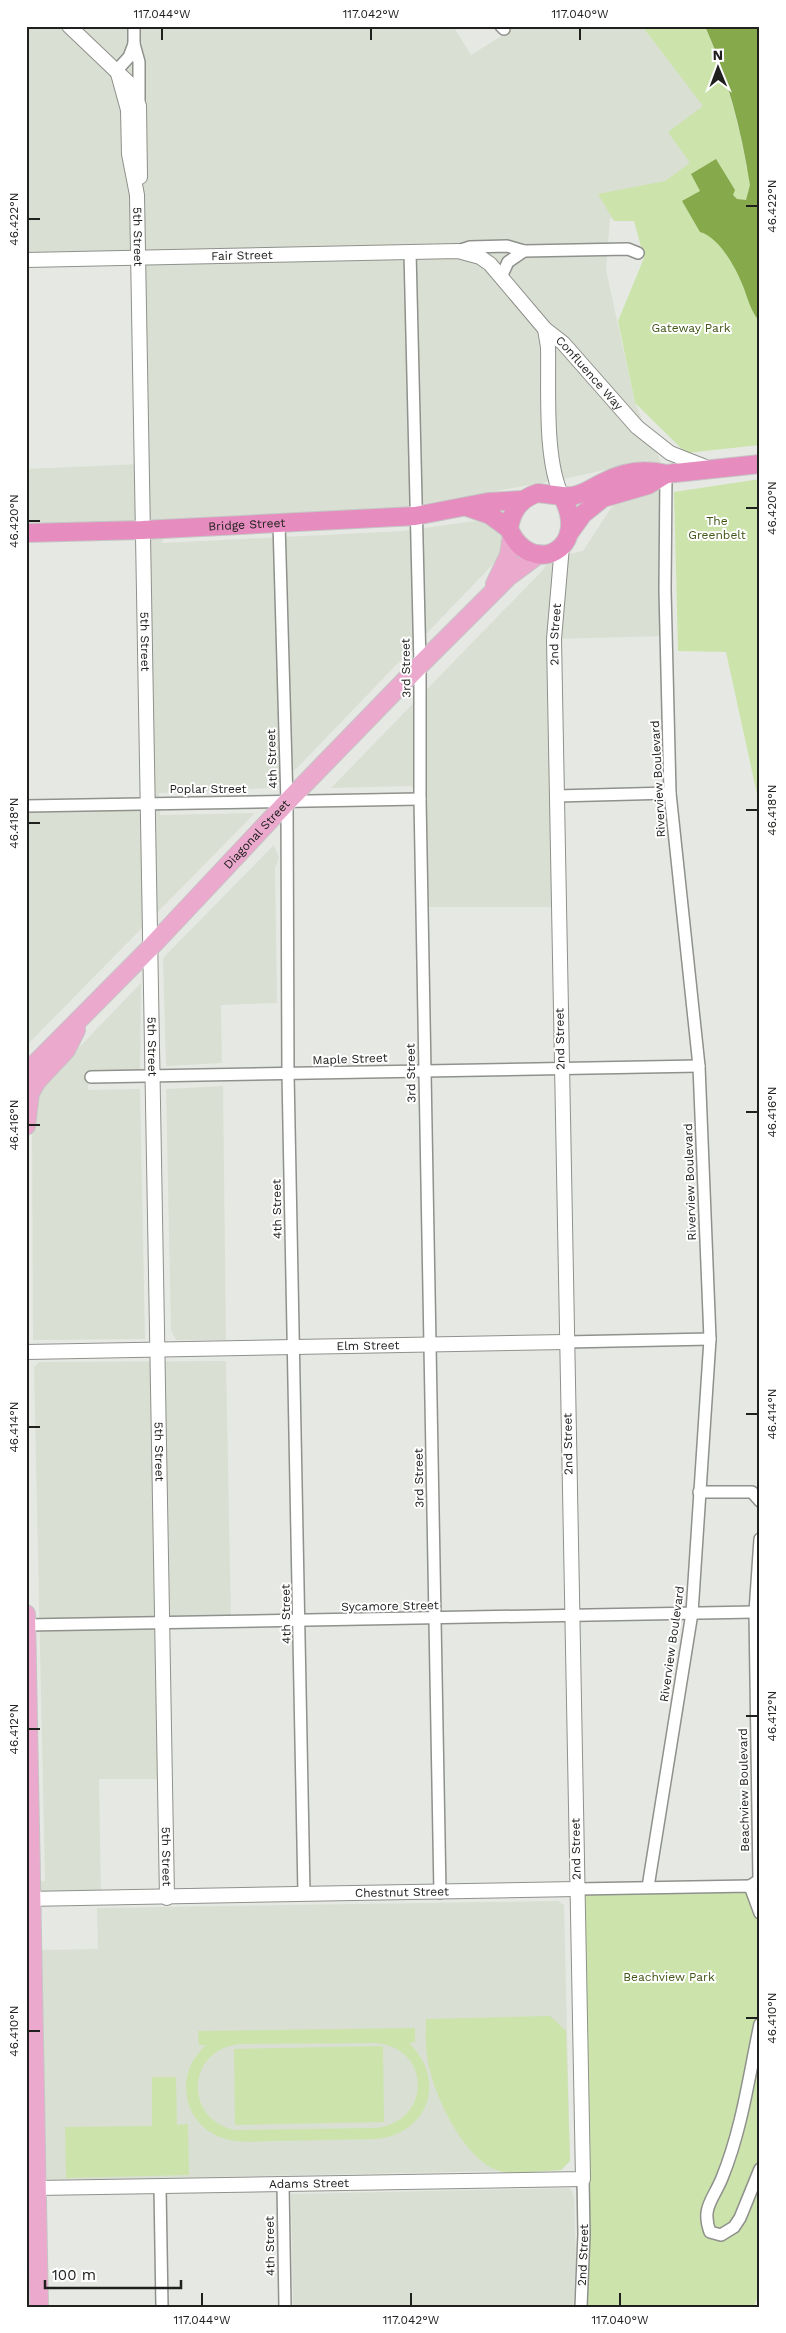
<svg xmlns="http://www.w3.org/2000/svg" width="786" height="2333" viewBox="0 0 786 2333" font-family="'Work Sans',sans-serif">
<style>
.built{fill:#d9dfd2}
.green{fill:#cce4ac;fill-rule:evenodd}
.water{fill:#86a94c}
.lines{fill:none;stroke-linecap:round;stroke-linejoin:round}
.minor-casing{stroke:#8f918c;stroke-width:14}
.tertiary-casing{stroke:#8f918c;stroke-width:16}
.primary-casing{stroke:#c5c5c5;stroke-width:20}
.trunk-casing{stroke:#c5c5c5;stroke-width:20}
.minor{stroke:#fff;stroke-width:11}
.tertiary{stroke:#fff;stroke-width:14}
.primary{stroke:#eca9ce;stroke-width:18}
.trunk{stroke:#e68cbe;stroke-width:18}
.ticks{fill:none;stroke:#20211f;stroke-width:2}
.labels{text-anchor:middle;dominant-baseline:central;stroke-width:4;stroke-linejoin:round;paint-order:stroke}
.street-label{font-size:12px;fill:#20211f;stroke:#fff}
.park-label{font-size:12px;fill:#415716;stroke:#fff}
.neatline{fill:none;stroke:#20211f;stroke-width:2}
.ticks-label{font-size:12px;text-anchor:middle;fill:#20211f}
</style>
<rect width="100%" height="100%" fill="#e6e9e3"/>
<g class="built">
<path d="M26,26H453L471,55L511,30V26H642L704,106L691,163L610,219L606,270L635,403L666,474V636L554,639L558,907H422L420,799L411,786L331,788L540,573L553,557L583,551L611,508L649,460L564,479L405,507L168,519L162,543L403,531L475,521L501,528L502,555L297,768L271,788L159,793L160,815L255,813L26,1046V806L146,803L142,530L26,532V469L141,464L138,257L26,260Z"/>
<path d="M274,845L279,858L275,868L277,1003L221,1005L222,1063L166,1066L163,958Z"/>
<path d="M141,983L140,1070H88V1090L140,1089L145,1339L33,1340L32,1116L41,1087Z"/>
<path d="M223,1086L226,1340H176L171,1330L166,1089Z"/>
<path d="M226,1361L231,1623L162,1624L165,1779H99L101,1898L26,1899V1883L45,1881L34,1367L39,1362Z"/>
<path d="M558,1901L564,1905L570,2161L561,2170L47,2180L40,1950L98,1949L97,1908Z"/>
<path d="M569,2188L572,2191L574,2198L576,2260L573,2307H293L291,2194Z"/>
</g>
<g class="green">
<path d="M642,26H705C725,72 738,119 747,169L760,174V445L686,453L635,403L618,321L644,258L634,221H614L598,194L665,181L690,163L668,132L703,106Z"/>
<path d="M760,479V808L726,652L678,651L674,492Z"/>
<path d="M760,1880V2290L754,2307H581L577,1889L750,1886Z"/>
<path d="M550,2016L566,2031L570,2161L561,2170C543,2171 522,2174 504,2172C465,2166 430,2089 427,2054C425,2043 426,2031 426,2019Z"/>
<path d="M415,2028V2042L409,2043C447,2079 429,2134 376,2139C343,2140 309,2140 276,2141C259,2141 239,2144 223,2138C204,2132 190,2116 187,2097C183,2077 191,2059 206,2045H199L198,2031ZM375,2043C432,2047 432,2122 376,2128L234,2130C183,2118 187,2049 240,2044Z"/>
<path d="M383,2046L384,2122L235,2125L234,2049Z"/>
<path d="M152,2077H176L177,2125L188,2124L189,2175L66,2178L65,2127L152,2126Z"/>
</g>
<path class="water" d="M705,26H760V322C751,312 748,299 743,286C736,268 719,237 700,232L682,201L700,191L691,174L716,159L735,190L733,195L737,199L746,200L750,185C741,129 728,78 705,26Z"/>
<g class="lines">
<defs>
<g id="minor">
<path d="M134,26V44L139,62V99"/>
<path d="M501,26L504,29"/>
<path d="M117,70L129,57L134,44"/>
<path d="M458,251L470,247L507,246L524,251L628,249L638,253"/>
<path d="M410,252L420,665V799L440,1893"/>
<path d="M501,277L508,262L524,251"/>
<path d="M279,523L287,802L288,1074L304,1894"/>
<path d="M557,796L670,793"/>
<path d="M26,806L420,799"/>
<path d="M91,1077L699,1066"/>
<path d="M566,1342L710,1339"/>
<path d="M699,1492H752L760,1501"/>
<path d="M26,1625L755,1612"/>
<path d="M750,1886L759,1880L755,1612L760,1539"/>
<path d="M648,1887L692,1613L710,1339L699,1066L670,793L665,590L666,474"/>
<path d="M577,1889L750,1886L760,1913"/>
<path d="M760,2024C749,2076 742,2129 722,2178C713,2200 701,2208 710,2232L721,2235L734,2227L740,2218L760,2169"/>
<path d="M283,2184L285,2307"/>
<path d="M160,2187L162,2307"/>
<path id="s1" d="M581,2307L584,2234L583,2179"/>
</g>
<g id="tertiary">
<path d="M69,26L132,86L139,106L140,177"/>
<path id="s2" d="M117,70L128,110L129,154L137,195L167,1898"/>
<path id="s3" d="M26,260L458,251L480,257L490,264L545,329L563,343L637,427L670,453L708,468"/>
<path d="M545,329L548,347C549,388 544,460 562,496"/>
<path id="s4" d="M26,1352L566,1342"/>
<path id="s5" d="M26,1899L577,1889"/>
<path id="s6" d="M37,2188L583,2179L554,639L562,546"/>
</g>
<g id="primary">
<path d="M495,584L509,555L512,535"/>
<path id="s7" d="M26,1073L149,949L287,802L420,665L508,577L539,554"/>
<path d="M26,1126L30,1093L37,1081L66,1050L76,1030"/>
<path d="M26,1614L39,2307"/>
</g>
<g id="trunk">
<path d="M538,493L562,496C592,551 530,578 509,529C511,511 521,498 538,493Z"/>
<path d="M562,496C578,498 588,490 602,483C622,472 643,468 666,474L760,464"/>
<path d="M467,507L490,515L509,529"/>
<path d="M570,532L583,514L603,498L648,485L666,474"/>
<path id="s8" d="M26,533L142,530L415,516L488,502L522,500"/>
</g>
</defs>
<use href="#minor" class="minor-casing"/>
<use href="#tertiary" class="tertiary-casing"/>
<use href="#primary" class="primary-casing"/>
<use href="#trunk" class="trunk-casing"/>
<use href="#minor" class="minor"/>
<use href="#tertiary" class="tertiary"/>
<use href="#primary" class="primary"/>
<use href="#trunk" class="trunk"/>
</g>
<path class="ticks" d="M162,28V40M371,28V40M580,28V40M746,206H758M28,219H40M746,508H758M28,521H40M746,810H758M28,823H40M746,1112H758M28,1125H40M746,1414H758M28,1427H40M746,1716H758M28,1729H40M746,2018H758M28,2031H40M202,2293V2306M411,2293V2306M620,2293V2306"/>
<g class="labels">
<g class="street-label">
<text stroke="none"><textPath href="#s2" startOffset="169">5th Street</textPath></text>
<text stroke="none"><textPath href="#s3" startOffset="216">Fair Street</textPath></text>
<text stroke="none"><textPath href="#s3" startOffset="615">Confluence Way</textPath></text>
<text stroke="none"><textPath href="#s8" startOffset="221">Bridge Street</textPath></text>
<text stroke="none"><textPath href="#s6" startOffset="2091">2nd Street</textPath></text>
<text stroke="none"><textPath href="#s2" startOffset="574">5th Street</textPath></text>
<text transform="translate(406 668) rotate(-91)">3rd Street</text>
<text transform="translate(272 759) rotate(-92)">4th Street</text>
<text transform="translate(658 779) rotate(-93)">Riverview Boulevard</text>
<text x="208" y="789">Poplar Street</text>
<text stroke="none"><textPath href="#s7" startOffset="332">Diagonal Street</textPath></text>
<text transform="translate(560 1039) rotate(-91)">2nd Street</text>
<text stroke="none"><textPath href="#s2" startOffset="979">5th Street</textPath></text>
<text transform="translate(350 1059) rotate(-2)">Maple Street</text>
<text transform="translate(411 1073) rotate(-91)">3rd Street</text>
<text transform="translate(690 1182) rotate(-92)">Riverview Boulevard</text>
<text transform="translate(277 1209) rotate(-91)">4th Street</text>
<text stroke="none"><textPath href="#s4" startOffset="342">Elm Street</textPath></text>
<text transform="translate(568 1444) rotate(-91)">2nd Street</text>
<text stroke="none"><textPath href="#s2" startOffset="1384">5th Street</textPath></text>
<text transform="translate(419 1478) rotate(-91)">3rd Street</text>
<text transform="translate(390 1606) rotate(-1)">Sycamore Street</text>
<text transform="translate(286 1614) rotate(-91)">4th Street</text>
<text transform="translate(672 1644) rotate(-82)">Riverview Boulevard</text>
<text transform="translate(744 1790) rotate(-91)">Beachview Boulevard</text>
<text transform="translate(576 1849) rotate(-91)">2nd Street</text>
<text stroke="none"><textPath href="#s2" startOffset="1789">5th Street</textPath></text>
<text stroke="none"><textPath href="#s5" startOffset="376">Chestnut Street</textPath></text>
<text stroke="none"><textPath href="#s6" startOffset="272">Adams Street</textPath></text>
<text transform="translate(270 2246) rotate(-91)">4th Street</text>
<text stroke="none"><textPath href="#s1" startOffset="52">2nd Street</textPath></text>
</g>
<g class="park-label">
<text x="691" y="328">Gateway Park</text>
<text x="717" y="521">The<tspan x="717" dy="14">Greenbelt</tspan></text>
<text x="669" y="1977">Beachview Park</text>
</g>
</g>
<rect width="786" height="2333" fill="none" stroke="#ffffff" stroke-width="55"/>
<g transform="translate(718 68) rotate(359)" stroke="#ffffff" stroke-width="4" paint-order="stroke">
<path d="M0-4L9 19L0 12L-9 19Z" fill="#20211f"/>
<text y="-8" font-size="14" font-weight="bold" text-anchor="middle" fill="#20211f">N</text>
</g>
<path d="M45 2280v8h136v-8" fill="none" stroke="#20211f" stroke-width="2.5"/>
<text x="52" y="2280" font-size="15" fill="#20211f" stroke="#ffffff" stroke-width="4" paint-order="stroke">100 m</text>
<rect x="28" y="28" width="730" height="2278" class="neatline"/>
<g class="ticks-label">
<text x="162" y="18">117.044°W</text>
<text x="371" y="18">117.042°W</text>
<text x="580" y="18">117.040°W</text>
<text transform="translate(772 206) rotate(-90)" y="4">46.422°N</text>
<text transform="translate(14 219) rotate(-90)" y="4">46.422°N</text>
<text transform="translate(772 508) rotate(-90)" y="4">46.420°N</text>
<text transform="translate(14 521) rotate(-90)" y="4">46.420°N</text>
<text transform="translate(772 810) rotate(-90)" y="4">46.418°N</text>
<text transform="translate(14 823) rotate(-90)" y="4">46.418°N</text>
<text transform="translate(772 1112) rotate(-90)" y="4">46.416°N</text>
<text transform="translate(14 1125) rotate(-90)" y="4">46.416°N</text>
<text transform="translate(772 1414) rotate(-90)" y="4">46.414°N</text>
<text transform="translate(14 1427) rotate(-90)" y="4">46.414°N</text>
<text transform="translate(772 1716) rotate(-90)" y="4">46.412°N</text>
<text transform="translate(14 1729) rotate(-90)" y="4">46.412°N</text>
<text transform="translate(772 2018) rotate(-90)" y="4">46.410°N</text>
<text transform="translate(14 2031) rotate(-90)" y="4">46.410°N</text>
<text x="202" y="2324">117.044°W</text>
<text x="411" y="2324">117.042°W</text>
<text x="620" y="2324">117.040°W</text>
</g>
</svg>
